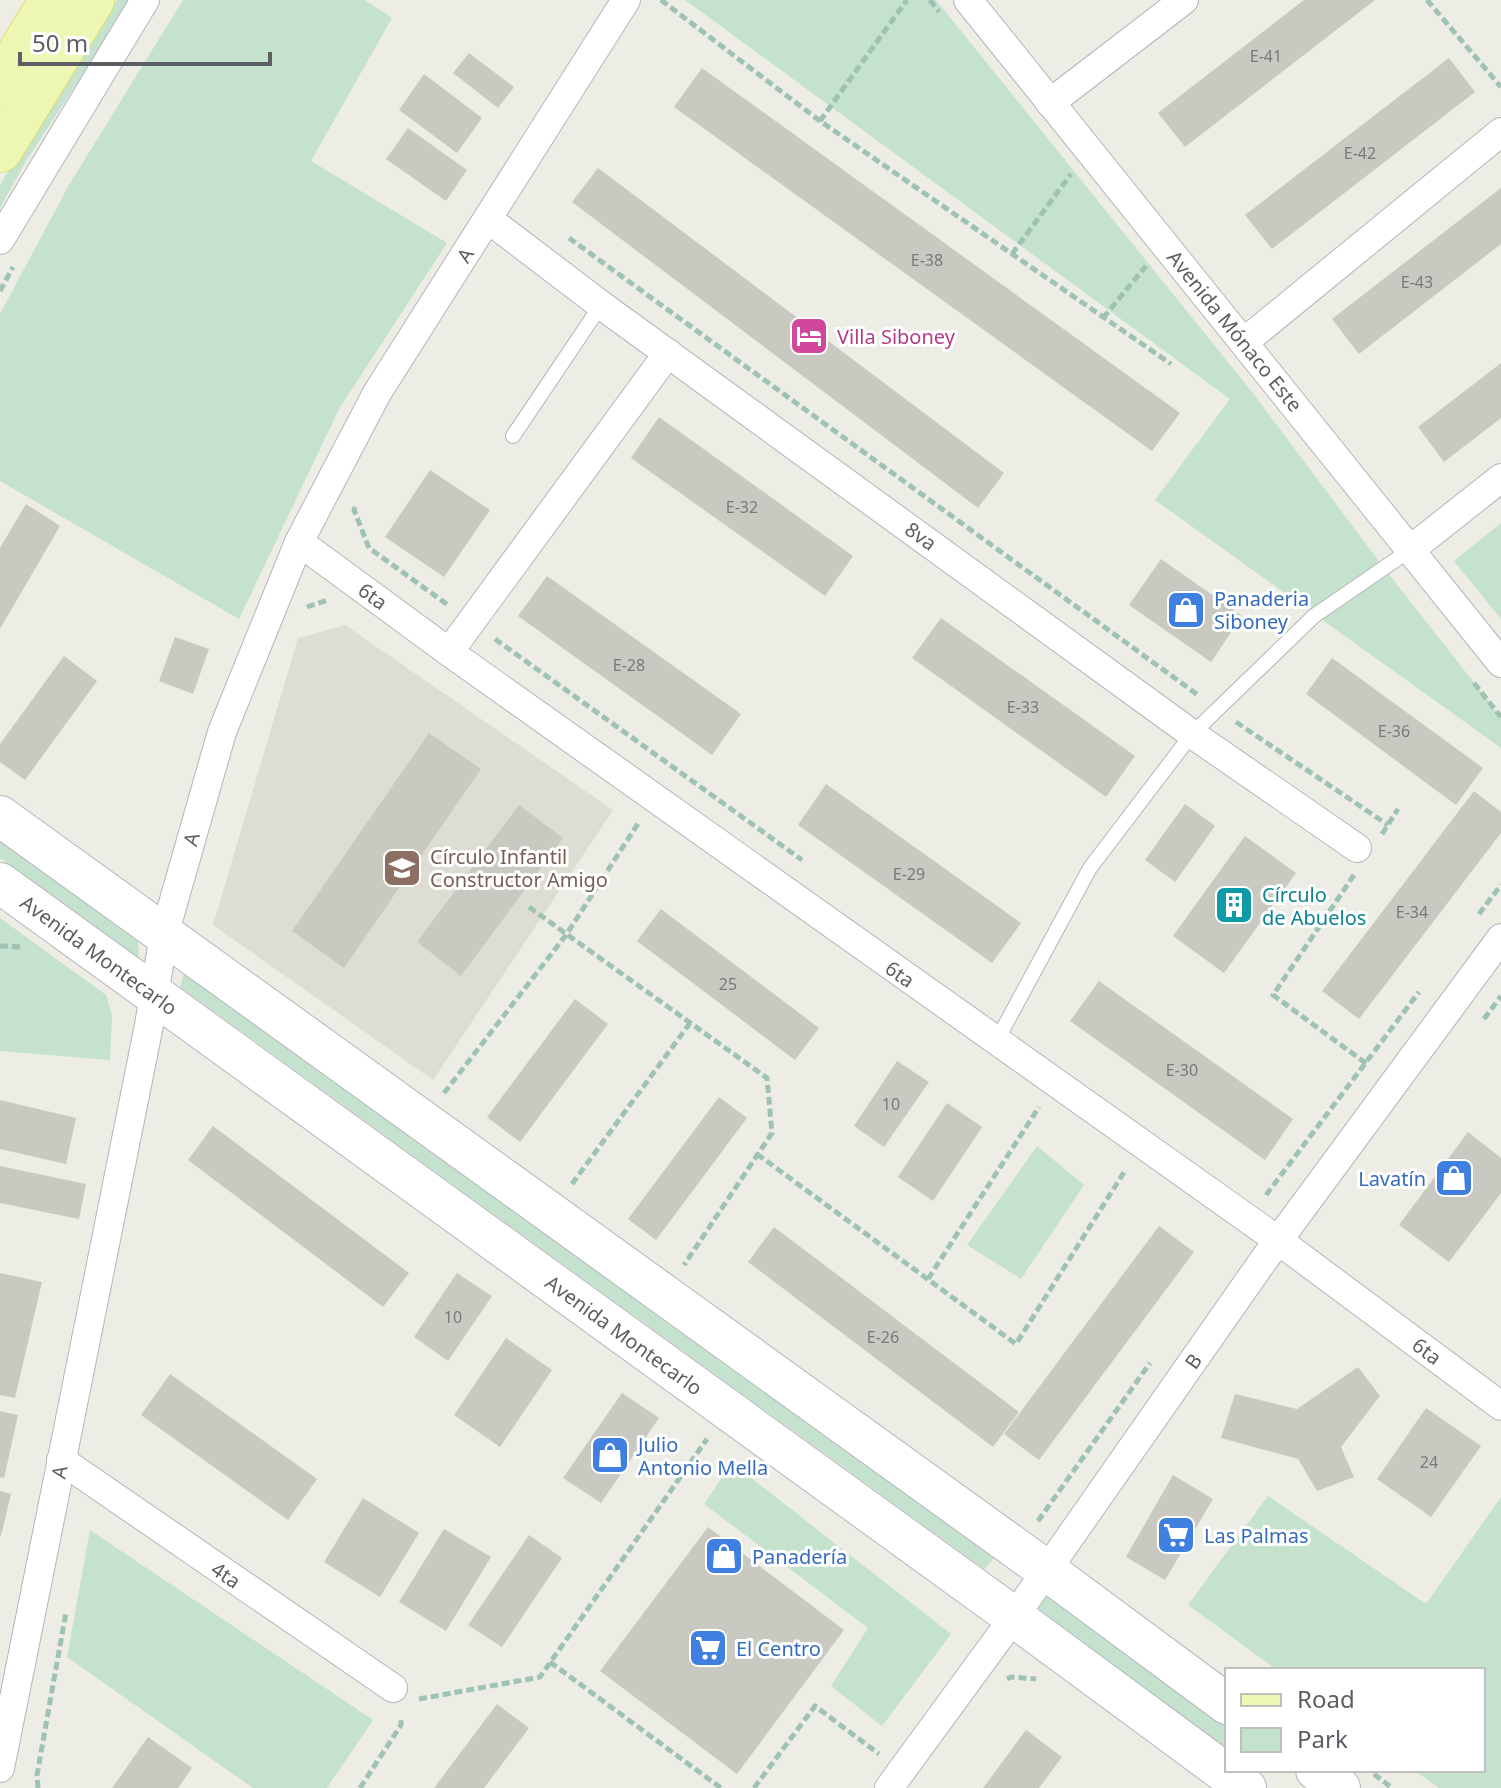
<svg xmlns="http://www.w3.org/2000/svg" width="1501" height="1788" viewBox="0 0 1501 1788" font-family="'Noto Sans',sans-serif">
<style>
.education{fill:#ddddd3}
.green{fill:#c4e2cd}
.building{fill:#c9c9c1}
.lines{fill:none;stroke-linecap:round;stroke-linejoin:round}
.lane-casing{stroke:#b5b5ba;stroke-width:16}
.street-casing{stroke:#b5b5ba;stroke-width:30}
.secondary-casing{stroke:#b6b7bd;stroke-width:42}
.primary-casing{stroke:#dfe16a;stroke-width:46}
.path{stroke:#9ec2b3;stroke-width:5;stroke-dasharray:8 4;stroke-linecap:butt}
.lane{stroke:#fff;stroke-width:14}
.street{stroke:#fff;stroke-width:28}
.secondary{stroke:#fff;stroke-width:40}
.primary{stroke:#edf6b2;stroke-width:44}
.labels{text-anchor:middle;dominant-baseline:central;stroke-width:6;stroke-linejoin:round;paint-order:stroke}
.number-label{font-size:16px;fill:#78797b}
.street-label{font-size:20px;fill:#5d5e64;stroke:#fff}
.hotel-label{font-size:20px;fill:#b23c85;stroke:#fff;text-anchor:start}
.shop-label{font-size:20px;fill:#366cbe;stroke:#fff;text-anchor:start}
.education-label{font-size:20px;fill:#785e54;stroke:#fff;text-anchor:start}
.culture-label{font-size:20px;fill:#0d838f;stroke:#fff;text-anchor:start}
</style>
<rect width="100%" height="100%" fill="#edede5"/>
<path class="education" d="M345,625L613,810L433,1080L213,925L298,638Z"/>
<g class="green">
<path d="M117,0H131L26,161L0,208V186L18,153Z"/>
<path d="M183,0H365L392,18L311,161L447,243L339,409L239,619L0,481V314L69,185Z"/>
<path d="M685,0H936L1252,392L1384,568L1501,717V748L1155,500L1230,399Z"/>
<path d="M1501,523V619L1454,561Z"/>
<path d="M0,837L138,937L139,959L0,858Z"/>
<path d="M0,918L106,995L112,1015L110,1060L0,1051Z"/>
<path d="M185,970L995,1557L984,1569L180,987Z"/>
<path d="M1037,1146L1084,1185L1021,1279L967,1245Z"/>
<path d="M732,1463L951,1634L882,1726L831,1686L868,1628L704,1504Z"/>
<path d="M1268,1496L1426,1604L1501,1497V1788H1439L1414,1770H1483V1670H1277L1188,1605Z"/>
<path d="M90,1530L373,1720L327,1788H253L67,1657Z"/>
<path d="M1042,1588L1227,1727V1749L1032,1604Z"/>
</g>
<g class="building">
<path d="M1304,0H1375L1185,147L1158,113Z"/>
<path d="M469,53L514,87L498,108L453,73Z"/>
<path d="M1449,58L1475,92L1272,249L1245,215Z"/>
<path d="M702,68L1180,413L1152,451L674,107Z"/>
<path d="M424,74L482,118L457,153L399,110Z"/>
<path d="M408,128L467,170L446,201L386,159Z"/>
<path d="M598,168L1004,473L978,508L572,202Z"/>
<path d="M1501,188V244L1359,354L1332,319Z"/>
<path d="M1501,363V418L1444,462L1418,427Z"/>
<path d="M659,417L853,556L825,596L631,458Z"/>
<path d="M430,470L490,510L444,577L385,537Z"/>
<path d="M26,504L60,526L0,629V548Z"/>
<path d="M1161,559L1242,616L1211,662L1129,605Z"/>
<path d="M547,576L741,714L712,755L518,616Z"/>
<path d="M941,618L1135,756L1106,797L912,658Z"/>
<path d="M175,637L209,649L193,694L159,681Z"/>
<path d="M64,656L97,681L25,780L0,762V744Z"/>
<path d="M1332,658L1483,768L1456,805L1306,694Z"/>
<path d="M429,733L481,769L344,968L292,931Z"/>
<path d="M826,784L1021,923L992,963L798,825Z"/>
<path d="M1474,791L1501,812V833L1359,1019L1322,991Z"/>
<path d="M1185,804L1215,826L1175,882L1145,860Z"/>
<path d="M519,805L563,838L461,976L417,942Z"/>
<path d="M1245,836L1296,873L1224,973L1173,936Z"/>
<path d="M661,909L819,1028L795,1060L637,941Z"/>
<path d="M1099,981L1293,1119L1265,1160L1070,1021Z"/>
<path d="M575,999L608,1024L520,1142L487,1117Z"/>
<path d="M897,1061L929,1082L884,1147L854,1126Z"/>
<path d="M719,1097L747,1118L656,1240L628,1219Z"/>
<path d="M0,1100L76,1118L66,1164L0,1149Z"/>
<path d="M947,1103L982,1127L933,1201L898,1177Z"/>
<path d="M213,1126L409,1273L383,1307L188,1160Z"/>
<path d="M1468,1132L1501,1158V1193L1449,1262L1399,1225Z"/>
<path d="M0,1166L86,1184L79,1219L0,1203Z"/>
<path d="M1159,1226L1194,1252L1039,1460L1004,1434Z"/>
<path d="M774,1227L1019,1412L993,1447L748,1262Z"/>
<path d="M0,1273L42,1282L15,1398L0,1395Z"/>
<path d="M457,1273L492,1296L448,1361L414,1337Z"/>
<path d="M506,1338L552,1370L500,1447L454,1415Z"/>
<path d="M1358,1367L1380,1396L1341,1447L1354,1477L1317,1491L1298,1459L1221,1438L1235,1394L1297,1409Z"/>
<path d="M170,1374L317,1479L288,1520L141,1415Z"/>
<path d="M622,1393L659,1418L601,1503L563,1478Z"/>
<path d="M1426,1408L1481,1446L1431,1517L1377,1479Z"/>
<path d="M0,1411L18,1415L4,1478L0,1477Z"/>
<path d="M1173,1475L1213,1499L1165,1580L1126,1557Z"/>
<path d="M0,1491L11,1494L1,1536L0,1535Z"/>
<path d="M363,1498L419,1533L380,1597L324,1562Z"/>
<path d="M708,1527L844,1630L737,1774L600,1671Z"/>
<path d="M444,1529L491,1557L446,1631L399,1602Z"/>
<path d="M529,1535L562,1558L502,1647L468,1625Z"/>
<path d="M497,1704L529,1728L484,1788H434Z"/>
<path d="M1026,1730L1062,1757L1039,1788H983Z"/>
<path d="M148,1737L192,1768L178,1788H112Z"/>
</g>
<g class="lines">
<defs>
<g id="lane">
<path d="M513,436L601,305"/>
<path d="M996,1042L1090,868L1192,734L1314,616L1410,550"/>
</g>
<g id="street">
<path d="M968,0L1501,663"/>
<path d="M1050,103L1184,0"/>
<path d="M488,219L601,305L1192,734L1357,848"/>
<path d="M0,240L145,0"/>
<path d="M1244,342L1501,132"/>
<path d="M299,542L449,652L1279,1241L1501,1406"/>
<path d="M1410,550L1501,478"/>
<path d="M449,652L668,353"/>
<path d="M61,1460L393,1688"/>
<path d="M0,1768L149,1025L164,935L222,732L299,542L377,393L626,0"/>
<path d="M889,1788L1014,1617L1263,1261L1501,938"/>
</g>
<g id="secondary">
<path d="M0,816L1046,1570L1227,1704"/>
<path d="M0,883L1014,1617L1246,1788"/>
<path d="M1316,1770L1340,1788"/>
</g>
<g id="primary">
<path d="M0,85L52,0"/>
<path d="M0,150L92,0"/>
</g>
</defs>
<use href="#lane" class="lane-casing"/>
<use href="#street" class="street-casing"/>
<use href="#secondary" class="secondary-casing"/>
<use href="#primary" class="primary-casing"/>
<g class="path">
<path d="M661,0L820,121L1171,364"/>
<path d="M930,0L939,12"/>
<path d="M1427,0L1501,87"/>
<path d="M820,121L907,0"/>
<path d="M569,238L1198,695"/>
<path d="M1012,254L1071,174"/>
<path d="M0,291L13,267"/>
<path d="M1103,318L1146,266"/>
<path d="M355,507L354,510L369,548L448,605"/>
<path d="M307,607L328,600"/>
<path d="M495,639L802,860"/>
<path d="M1474,683L1501,717"/>
<path d="M1236,722L1388,825"/>
<path d="M1382,834L1398,809"/>
<path d="M1354,875L1273,995L1367,1064"/>
<path d="M529,907L767,1078L772,1133L684,1265"/>
<path d="M1479,914L1501,885"/>
<path d="M0,946L23,947"/>
<path d="M1484,1019L1501,996"/>
<path d="M444,1093L566,935L639,822"/>
<path d="M757,1154L1016,1344L1126,1169"/>
<path d="M572,1184L690,1023"/>
<path d="M1266,1195L1419,992"/>
<path d="M928,1279L1039,1107"/>
<path d="M1038,1521L1150,1363"/>
<path d="M550,1662L721,1788"/>
<path d="M1007,1679L1011,1677L1036,1679"/>
<path d="M419,1699L540,1677L707,1439"/>
<path d="M1374,1774L1392,1788"/>
<path d="M38,1788L37,1775L66,1612"/>
<path d="M360,1788L401,1725V1718"/>
<path d="M754,1788L815,1706L879,1754"/>
</g>
<use href="#lane" class="lane"/>
<use href="#street" class="street"/>
<use href="#secondary" class="secondary"/>
<use href="#primary" class="primary"/>
</g>
<defs>
<symbol id="hotel-square" viewBox="-11 -11 22 22"><rect x="-9" y="-9" width="18" height="18" rx="4" fill="#d1479c" stroke="#fff"/><path d="M-6-4.5h1.5V1H6V5H4.5V3h-9V5H-6ZM-4 0a1.8 1.8 0 1 1 3.6 0ZM.5 0V-2.5h3Q6-2.5 6 0Z" fill="#fff"/></symbol>
<symbol id="shop-square" viewBox="-11 -11 22 22"><rect x="-9" y="-9" width="18" height="18" rx="4" fill="#3f7fe0" stroke="#fff"/><path d="M-5-2.5h2.3a2.7 3.5 0 0 1 5.4 0H5L5.5 6h-11ZM-1.5-2.5h3a1.5 2.3 0 0 0-3 0Z" fill="#fff"/></symbol>
<symbol id="school-square" viewBox="-11 -11 22 22"><rect x="-9" y="-9" width="18" height="18" rx="4" fill="#8d6e63" stroke="#fff"/><path d="M0-5L7-2L0 1L-7-2ZM-4 1L0 2.5L4 1V4Q0 6-4 4Z" fill="#fff"/></symbol>
<symbol id="building-square" viewBox="-11 -11 22 22"><rect x="-9" y="-9" width="18" height="18" rx="4" fill="#0f9aa8" stroke="#fff"/><path d="M-4-6H4V6H1V3H-1V6H-4ZM-2.5-4.3h1.7v1.8h-1.7ZM.8-4.3h1.7v1.8H.8ZM-2.5-1h1.7V.8h-1.7ZM.8-1h1.7V.8H.8Z" fill="#fff"/></symbol>
<symbol id="supermarket-square" viewBox="-11 -11 22 22"><rect x="-9" y="-9" width="18" height="18" rx="4" fill="#3f7fe0" stroke="#fff"/><path d="M-6-5.5h2.5l.6 2H6L4.5 2H-2.5L-4.4-4H-6ZM-1.5 3.2a1.3 1.3 0 1 0 .1 0ZM3 3.2a1.3 1.3 0 1 0 .1 0Z" fill="#fff"/></symbol>
</defs>
<g fill-rule="evenodd">
<use href="#hotel-square" x="787" y="314" width="44" height="44"/>
<use href="#shop-square" x="1164" y="588" width="44" height="44"/>
<use href="#school-square" x="380" y="846" width="44" height="44"/>
<use href="#building-square" x="1212" y="883" width="44" height="44"/>
<use href="#shop-square" x="1432" y="1156" width="44" height="44"/>
<use href="#shop-square" x="588" y="1433" width="44" height="44"/>
<use href="#supermarket-square" x="1154" y="1513" width="44" height="44"/>
<use href="#shop-square" x="702" y="1534" width="44" height="44"/>
<use href="#supermarket-square" x="686" y="1626" width="44" height="44"/>
</g>
<g class="labels">
<g class="number-label">
<text x="1266" y="56">E-41</text>
<text x="1360" y="153">E-42</text>
<text x="927" y="260">E-38</text>
<text x="1417" y="282">E-43</text>
<text x="742" y="507">E-32</text>
<text x="629" y="665">E-28</text>
<text x="1023" y="707">E-33</text>
<text x="1394" y="731">E-36</text>
<text x="909" y="874">E-29</text>
<text x="1412" y="912">E-34</text>
<text x="728" y="984">25</text>
<text x="1182" y="1070">E-30</text>
<text x="891" y="1104">10</text>
<text x="453" y="1317">10</text>
<text x="883" y="1337">E-26</text>
<text x="1429" y="1462">24</text>
</g>
<g class="street-label">
<text transform="translate(465 255) rotate(-57)">A</text>
<text transform="translate(1235 331) rotate(51)">Avenida Mónaco Este</text>
<text transform="translate(921 536) rotate(36)">8va</text>
<text transform="translate(373 596) rotate(36)">6ta</text>
<text transform="translate(191 839) rotate(-74)">A</text>
<text transform="translate(99 955) rotate(36)">Avenida Montecarlo</text>
<text transform="translate(900 974) rotate(35)">6ta</text>
<text transform="translate(624 1335) rotate(36)">Avenida Montecarlo</text>
<text transform="translate(1427 1351) rotate(37)">6ta</text>
<text transform="translate(1193 1361) rotate(-55)">B</text>
<text transform="translate(59 1472) rotate(-79)">A</text>
<text transform="translate(226 1575) rotate(34)">4ta</text>
</g>
<g class="hotel-label">
<text x="837" y="336">Villa Siboney</text>
</g>
<g class="shop-label">
<text x="1214" y="598">Panaderia<tspan x="1214" dy="23">Siboney</tspan></text>
<text x="1426" y="1178" text-anchor="end">Lavatín</text>
<text x="638" y="1444">Julio<tspan x="638" dy="23">Antonio Mella</tspan></text>
<text x="1204" y="1535">Las Palmas</text>
<text x="752" y="1556">Panadería</text>
<text x="736" y="1648">El Centro</text>
</g>
<g class="education-label">
<text x="430" y="856">Círculo Infantil<tspan x="430" dy="23">Constructor Amigo</tspan></text>
</g>
<g class="culture-label">
<text x="1262" y="894">Círculo<tspan x="1262" dy="23">de Abuelos</tspan></text>
</g>
</g>
<rect x="1225" y="1668" width="260" height="104" fill="#ffffff" stroke="#bebfc1" stroke-width="2"/>
<rect x="1241" y="1694" width="40" height="12" fill="#edf6b2" stroke="#bebfc1" stroke-width="2"/>
<text x="1297" y="1708" font-size="24" fill="#5d5e64">Road</text>
<rect x="1241" y="1728" width="40" height="24" fill="#c4e2cd" stroke="#bebfc1" stroke-width="2"/>
<text x="1297" y="1748" font-size="24" fill="#5d5e64">Park</text>
<path d="M20 52v12h250v-12" fill="none" stroke="#5d5e64" stroke-width="4"/>
<text x="32" y="52" font-size="24" fill="#5d5e64" stroke="#ffffff" stroke-width="6" paint-order="stroke">50 m</text>
</svg>
